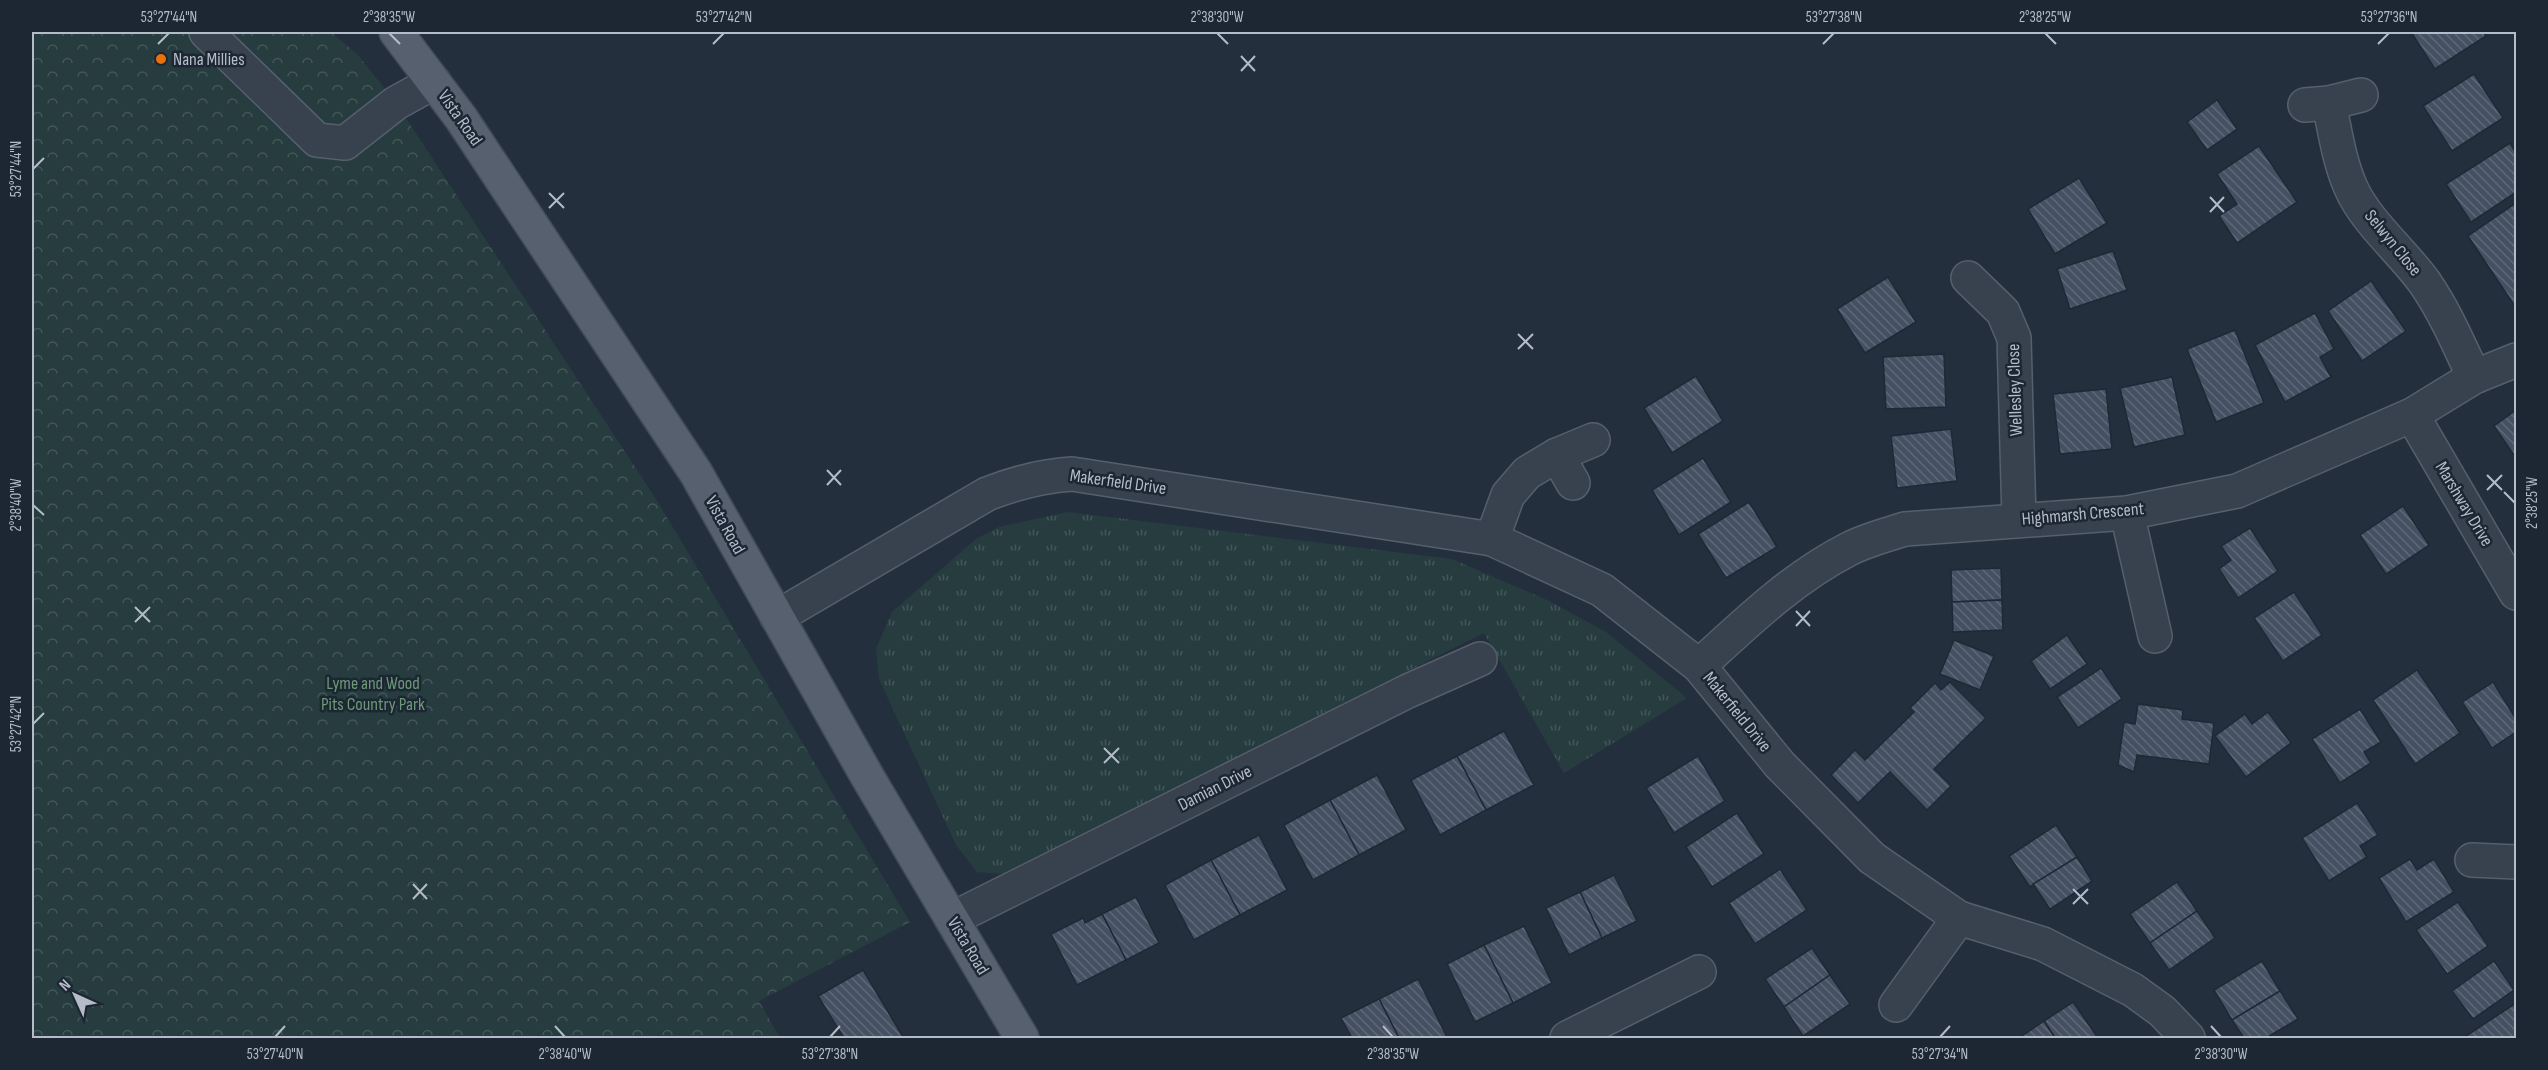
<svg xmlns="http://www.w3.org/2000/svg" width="2548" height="1070" viewBox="0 0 2548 1070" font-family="'Sofia Sans Condensed',sans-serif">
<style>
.grass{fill:url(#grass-tufts)}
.park{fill:url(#park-crowns)}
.building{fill:url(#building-back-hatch);stroke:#1f2835;stroke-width:1.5}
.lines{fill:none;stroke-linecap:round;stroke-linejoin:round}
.minor-casing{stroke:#565f6c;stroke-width:36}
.major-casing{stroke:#414a57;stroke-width:36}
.minor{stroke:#38414e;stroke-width:33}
.major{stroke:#56606e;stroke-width:33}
.ticks{fill:none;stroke:#b4bcc9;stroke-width:2}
.food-dot{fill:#e8710a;stroke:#1d2633;stroke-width:2}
.labels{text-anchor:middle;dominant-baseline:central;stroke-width:5;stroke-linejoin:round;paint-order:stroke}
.poi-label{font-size:18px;fill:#b4bcc9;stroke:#1d2633;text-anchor:start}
.street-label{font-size:18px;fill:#b4bcc9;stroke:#1d2633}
.park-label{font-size:18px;fill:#6b9a76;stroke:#1d2633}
.neatline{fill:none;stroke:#b4bcc9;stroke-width:2}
.ticks-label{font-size:15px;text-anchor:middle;fill:#b4bcc9}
</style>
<defs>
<pattern id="grass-tufts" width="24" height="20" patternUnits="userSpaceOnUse" patternTransform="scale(1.5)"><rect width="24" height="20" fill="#263c3f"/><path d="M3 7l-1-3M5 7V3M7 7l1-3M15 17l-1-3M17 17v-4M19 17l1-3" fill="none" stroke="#435659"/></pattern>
<pattern id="park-crowns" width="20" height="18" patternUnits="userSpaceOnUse" patternTransform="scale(1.5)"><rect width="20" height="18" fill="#263c3f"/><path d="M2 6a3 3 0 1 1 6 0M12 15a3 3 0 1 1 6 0" fill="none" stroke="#435659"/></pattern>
<pattern id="building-back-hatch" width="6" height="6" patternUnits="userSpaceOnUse" patternTransform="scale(1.5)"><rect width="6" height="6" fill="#455162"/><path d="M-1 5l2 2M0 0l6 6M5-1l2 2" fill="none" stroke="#5d6877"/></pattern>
</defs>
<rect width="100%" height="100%" fill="#242f3e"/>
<path class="grass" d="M1068,512L1452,559L1547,600L1606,632L1687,698L1564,773L1484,633L1002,874L977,872L956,845L879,679L876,649L892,612L976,539L999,527Z"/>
<path class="park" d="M32,32H331L358,55L396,103L654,496L910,922L759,1001L780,1038H32Z"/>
<g class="building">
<path d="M2411,32H2483L2486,36L2435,69Z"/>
<path d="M2474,74L2503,118L2452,151L2423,106Z"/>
<path d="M2217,100L2237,129L2207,150L2187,122Z"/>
<path d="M2510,143L2516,153V192L2471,222L2446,184Z"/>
<path d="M2259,146L2297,202L2237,243L2219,216L2237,204L2217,174Z"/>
<path d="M2079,178L2107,223L2055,254L2028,209Z"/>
<path d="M2516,203V308L2468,236Z"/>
<path d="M2113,251L2127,290L2070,309L2057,269Z"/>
<path d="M1888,277L1916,322L1865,353L1837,309Z"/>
<path d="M2371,281L2406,331L2362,361L2328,311Z"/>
<path d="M2315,313L2334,349L2320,357L2331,377L2285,402L2255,345Z"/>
<path d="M2235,330L2264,403L2216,422L2187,349Z"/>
<path d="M1944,354L1946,407L1886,409L1883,357Z"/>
<path d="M1696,376L1723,421L1672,453L1644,408Z"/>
<path d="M2172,377L2185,435L2134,447L2120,388Z"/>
<path d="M2106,389L2112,449L2060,454L2053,394Z"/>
<path d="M2516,410V458L2494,426Z"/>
<path d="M1951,429L1957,481L1897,488L1891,436Z"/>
<path d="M1703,458L1731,502L1679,535L1652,490Z"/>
<path d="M1749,502L1777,547L1726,578L1698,534Z"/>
<path d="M2403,506L2429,545L2386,574L2360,535Z"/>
<path d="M2250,528L2278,571L2238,598L2219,569L2231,560L2221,546Z"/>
<path d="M2001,568L2002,600L1952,602L1951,570Z"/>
<path d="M2294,592L2322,635L2283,661L2254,618Z"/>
<path d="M2002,600L2003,630L1953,632L1952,602Z"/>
<path d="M2067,635L2087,664L2050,689L2031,661Z"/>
<path d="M1954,640L1994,656L1980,690L1940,674Z"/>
<path d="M2101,668L2122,699L2078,728L2057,697Z"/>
<path d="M2417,670L2460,733L2415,764L2373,700Z"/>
<path d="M1950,682L1986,718L1934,769L1951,786L1927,810L1890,772L1858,803L1831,775L1855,750L1865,760L1914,712L1910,708L1935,683L1941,690Z"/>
<path d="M2493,682L2516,719V732L2492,748L2462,702Z"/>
<path d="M2138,704L2183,710L2182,719L2214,723L2209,764L2137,755L2134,772L2118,765L2124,722L2135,724Z"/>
<path d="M2360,709L2381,742L2364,752L2371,763L2340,783L2312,739Z"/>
<path d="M2268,712L2291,743L2246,777L2215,736L2245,714L2252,724Z"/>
<path d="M1504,731L1534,785L1486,810L1457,756Z"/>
<path d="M1457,756L1486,810L1440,835L1411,780Z"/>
<path d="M1698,756L1725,801L1674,833L1646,788Z"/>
<path d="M1377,775L1406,830L1359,855L1330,800Z"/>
<path d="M1330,800L1359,855L1313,880L1284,825Z"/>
<path d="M2357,803L2378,835L2360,846L2367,857L2329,881L2302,838Z"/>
<path d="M1737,813L1764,854L1712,887L1686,847Z"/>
<path d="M2056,825L2077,857L2030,887L2009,856Z"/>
<path d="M1259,835L1287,890L1240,915L1211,860Z"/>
<path d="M2077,857L2092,881L2050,909L2033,884Z"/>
<path d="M2410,859L2417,870L2434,859L2454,892L2406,922L2379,878Z"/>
<path d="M1211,860L1240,915L1194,940L1165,885Z"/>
<path d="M1780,869L1807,910L1755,944L1729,903Z"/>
<path d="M1614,875L1637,921L1602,938L1580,892Z"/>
<path d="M2177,882L2197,911L2150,943L2130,914Z"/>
<path d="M1580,892L1602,938L1569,955L1546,908Z"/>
<path d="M1136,897L1159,943L1126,960L1102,914Z"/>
<path d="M2458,902L2488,946L2447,974L2416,930Z"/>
<path d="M2197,911L2215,938L2169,970L2150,943Z"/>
<path d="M1102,914L1126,960L1077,985L1051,934L1083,918L1085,923Z"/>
<path d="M1524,926L1552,983L1513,1003L1484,945Z"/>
<path d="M1484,945L1513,1003L1475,1022L1447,964Z"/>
<path d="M1812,948L1830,975L1784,1007L1765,979Z"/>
<path d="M2262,961L2280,991L2232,1020L2214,990Z"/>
<path d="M2494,961L2514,990L2473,1019L2452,991Z"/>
<path d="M863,970L903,1037L901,1038H844L818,996Z"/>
<path d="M1830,975L1850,1004L1803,1036L1784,1007Z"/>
<path d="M1418,979L1447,1037L1443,1038H1399L1379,999Z"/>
<path d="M2280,991L2298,1019L2266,1038H2244L2232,1020Z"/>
<path d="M1379,999L1399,1038H1352L1341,1018Z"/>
<path d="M2073,1002L2098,1038H2055L2044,1021Z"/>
<path d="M2516,1003V1038H2463Z"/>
<path d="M2044,1021L2055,1038H2019Z"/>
</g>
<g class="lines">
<defs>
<g id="minor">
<path d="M206,32L317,140L345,143L396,103L434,82"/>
<path d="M2329,103C2335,131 2339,161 2351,188C2366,222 2403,252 2425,283C2445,312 2459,345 2474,377"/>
<path d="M2305,105L2329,103L2361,95"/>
<path d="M1968,278L2003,312L2014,338L2019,520"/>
<path d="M2412,415L2516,593"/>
<path d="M1573,483L1557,455L1593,440"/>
<path d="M2127,513L2155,636"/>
<path d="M1492,539L1508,495L1527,473L1557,455"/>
<path d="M777,617L987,494C1015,483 1041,476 1072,474L1492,539L1602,590L1699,666L1780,765L1872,858L1959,918"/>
<path d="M1699,666C1746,623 1792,578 1849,549C1866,540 1886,535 1905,529L2127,513L2237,491L2412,415L2474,377L2516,360"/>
<path d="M2472,860L2516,862"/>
<path d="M952,919L1408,691L1480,659"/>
<path d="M1896,1005L1959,918L2043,944L2133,990L2162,1011L2188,1038"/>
<path d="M1567,1038L1699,972"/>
</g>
<path id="major" d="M396,32L461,118L696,473L867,776L1022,1038"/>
</defs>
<use href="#minor" class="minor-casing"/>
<use href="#major" class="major-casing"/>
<use href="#minor" class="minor"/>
<use href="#major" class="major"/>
</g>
<path class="ticks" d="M389,33L400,44M1217,33L1228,44M2045,33L2056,44M158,44L169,33M713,44L724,33M1823,44L1834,33M2378,44L2389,33M1241,56L1255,71M1241,71L1255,56M33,169L44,158M549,193L564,208M2210,197L2224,212M549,208L564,193M2210,212L2224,197M1518,334L1533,349M1518,349L1533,334M827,470L841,485M2487,475L2502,490M827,485L841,470M2487,490L2502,475M2504,492L2515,503M33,505L44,515M135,607L150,622M1796,611L1810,626M135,622L150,607M1796,626L1810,611M33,724L44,713M1104,748L1119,763M1104,763L1119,748M413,884L427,899M2073,889L2088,904M413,899L427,884M2073,904L2088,889M555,1026L565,1037M1383,1026L1393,1037M2211,1026L2221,1037M275,1037L285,1026M830,1037L840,1026M1940,1037L1950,1026"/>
<circle class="food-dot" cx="161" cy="59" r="6"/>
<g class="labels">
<g class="poi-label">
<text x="173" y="59">Nana Millies</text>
</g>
<g class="street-label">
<text transform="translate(460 118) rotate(55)">Vista Road</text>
<text transform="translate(2393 243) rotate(51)">Selwyn Close</text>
<text transform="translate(2015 390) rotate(-92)">Wellesley Close</text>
<text transform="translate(1118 482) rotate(8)">Makerfield Drive</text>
<text transform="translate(2464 504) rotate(59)">Marshway Drive</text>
<text transform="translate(2083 514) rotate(-5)">Highmarsh Crescent</text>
<text transform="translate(725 525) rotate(61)">Vista Road</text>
<text transform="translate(1737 712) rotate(51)">Makerfield Drive</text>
<text transform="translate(1215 788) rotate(-27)">Damian Drive</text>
<text transform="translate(968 946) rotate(59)">Vista Road</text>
</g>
<g class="park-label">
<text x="373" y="683">Lyme and Wood<tspan x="373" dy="21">Pits Country Park</tspan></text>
</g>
</g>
<rect width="2548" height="1070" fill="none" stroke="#1d2633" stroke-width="66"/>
<g transform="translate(75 995) rotate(315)" stroke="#1d2633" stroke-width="4.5" paint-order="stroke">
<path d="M0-4.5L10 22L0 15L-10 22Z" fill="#b4bcc9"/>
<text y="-9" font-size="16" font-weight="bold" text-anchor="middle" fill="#b4bcc9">N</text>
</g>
<rect x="33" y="33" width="2482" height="1004" class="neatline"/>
<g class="ticks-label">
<text x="169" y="22">53°27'44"N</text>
<text x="389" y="22">2°38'35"W</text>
<text x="724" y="22">53°27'42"N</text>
<text x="1217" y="22">2°38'30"W</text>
<text x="1834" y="22">53°27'38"N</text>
<text x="2045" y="22">2°38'25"W</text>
<text x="2389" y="22">53°27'36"N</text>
<text transform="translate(16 169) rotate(-90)" y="5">53°27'44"N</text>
<text transform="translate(2532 503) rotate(-90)" y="5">2°38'25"W</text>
<text transform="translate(16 505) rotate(-90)" y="5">2°38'40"W</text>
<text transform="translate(16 724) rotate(-90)" y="5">53°27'42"N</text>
<text x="275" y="1059">53°27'40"N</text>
<text x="565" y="1059">2°38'40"W</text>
<text x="830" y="1059">53°27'38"N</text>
<text x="1393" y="1059">2°38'35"W</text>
<text x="1940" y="1059">53°27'34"N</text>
<text x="2221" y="1059">2°38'30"W</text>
</g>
</svg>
